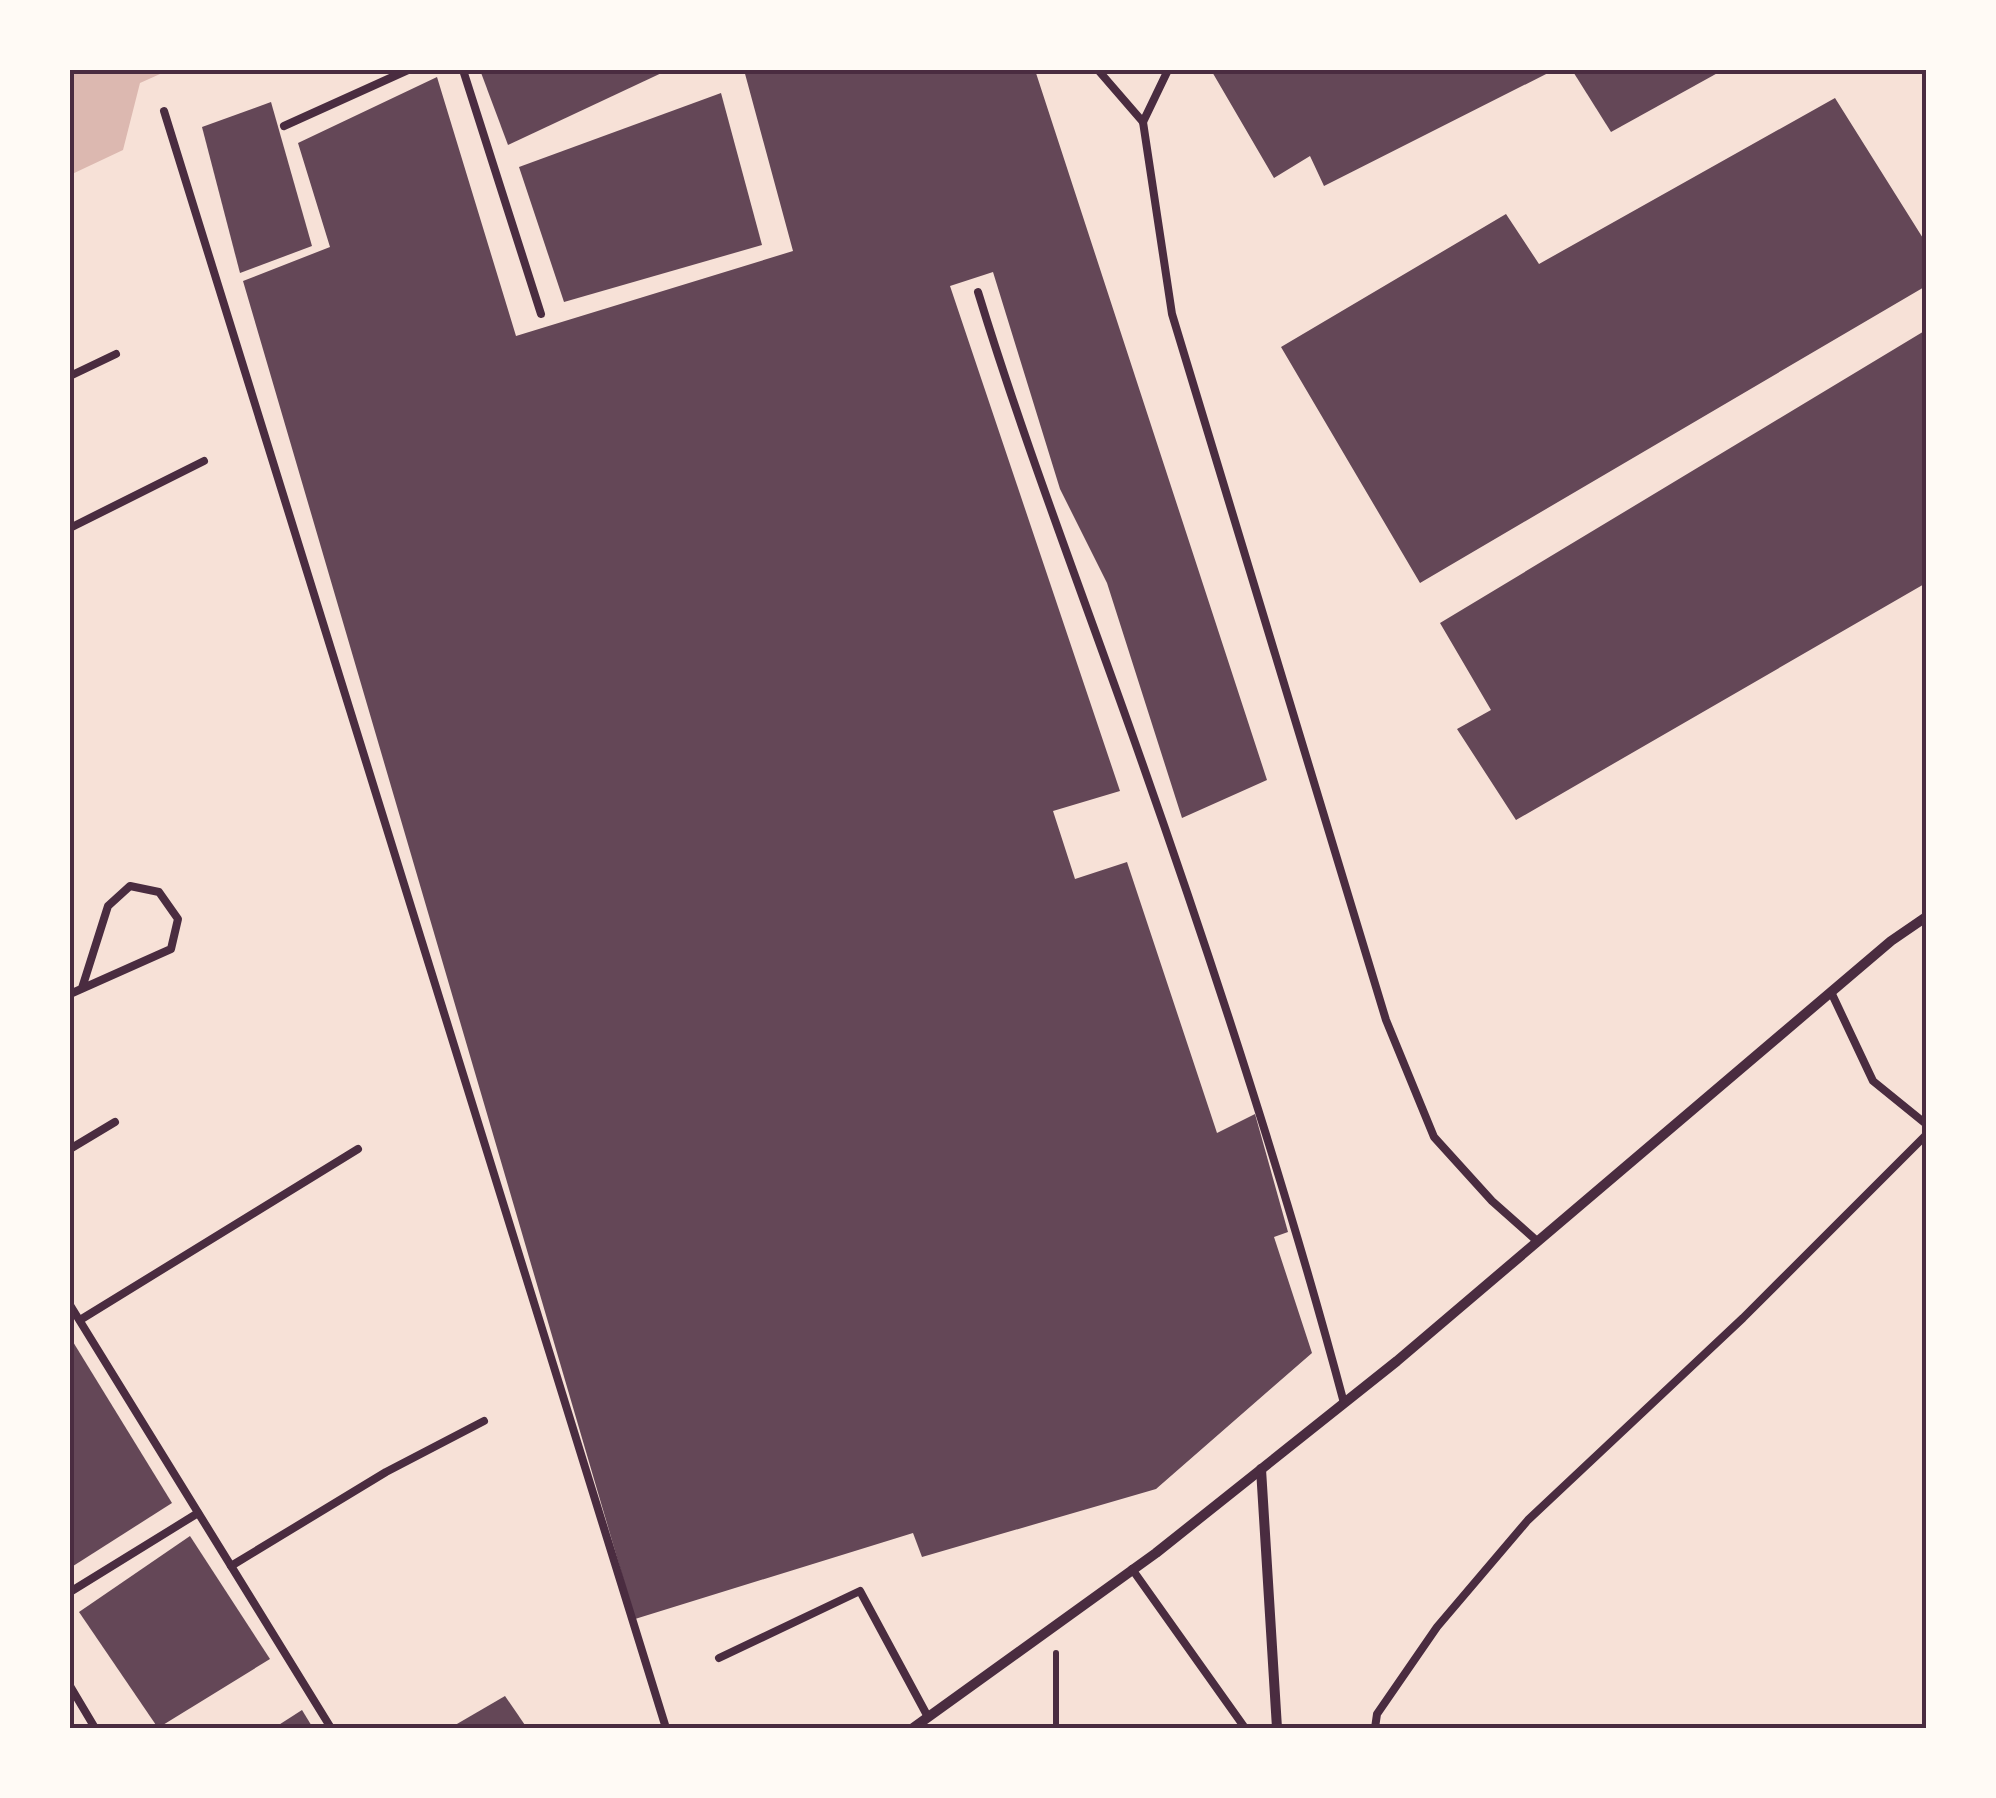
<svg xmlns="http://www.w3.org/2000/svg" width="1996" height="1798" viewBox="0 0 1996 1798" font-family="'Source Serif 4',serif">
<style>
.water{fill:#dcb8b0}
.building{fill:#644757}
.lines{fill:none;stroke-linecap:round;stroke-linejoin:round}
.path{stroke:#4a2c40;stroke-width:6}
.service{stroke:#4a2c40;stroke-width:8}
.minor{stroke:#4a2c40;stroke-width:10}
.neatline{fill:none;stroke:#4a2c40;stroke-width:4}
</style>
<rect width="100%" height="100%" fill="#f7e1d7"/>
<path class="water" d="M70,70H169L140,83L123,150L70,175Z"/>
<g class="building">
<path d="M480,70H668L508,145Z"/>
<path d="M744,70H1035L1267,780L1182,818L1107,583L1060,489L993,272L950,286L1120,791L1053,811L1075,879L1127,862L1217,1133L1255,1114L1288,1232L1274,1237L1312,1353L1156,1489L922,1557L913,1533L635,1619L243,281L330,247L298,143L437,77L516,336L793,251Z"/>
<path d="M1211,70H1554L1324,186L1310,156L1274,178Z"/>
<path d="M1572,70H1723L1611,132Z"/>
<path d="M721,93L762,245L564,302L519,167Z"/>
<path d="M1835,98L1926,243V286L1420,583L1281,347L1506,214L1539,264Z"/>
<path d="M271,102L312,246L240,273L202,127Z"/>
<path d="M1926,330V583L1516,820L1457,729L1491,710L1440,623Z"/>
<path d="M70,1337L172,1503L70,1568Z"/>
<path d="M190,1536L270,1659L158,1728L79,1612Z"/>
<path d="M505,1696L527,1728H450Z"/>
<path d="M302,1710L313,1728H274Z"/>
</g>
<g class="lines">
<path class="path" d="M1056,1653V1728"/>
<g class="service">
<path d="M463,70L541,314"/>
<path d="M1098,70L1143,122L1172,314L1386,1020L1434,1137L1492,1201L1537,1241"/>
<path d="M164,111L666,1728"/>
<path d="M1143,122L1168,70"/>
<path d="M284,126L408,70"/>
<path d="M978,292C1024,442 1080,587 1132,734C1210,954 1284,1178 1344,1403"/>
<path d="M70,376L116,354"/>
<path d="M70,528L204,461"/>
<path d="M1831,992L1873,1081L1926,1124"/>
<path d="M70,994L171,949L178,919L159,892L130,886L108,906L82,988"/>
<path d="M70,1149L115,1122"/>
<path d="M70,1305L331,1728"/>
<path d="M80,1320L358,1149"/>
<path d="M231,1566L386,1472L484,1421"/>
<path d="M1132,1569L1245,1728"/>
<path d="M70,1592L198,1513"/>
<path d="M719,1658L860,1591L928,1717"/>
<path d="M70,1686L95,1728"/>
<path d="M1375,1728L1377,1714L1437,1627L1528,1520L1743,1318L1926,1135"/>
</g>
<g class="minor">
<path d="M1261,1469L1277,1728"/>
<path d="M913,1728L1156,1553L1397,1361L1891,941L1926,917"/>
</g>
</g>
<rect width="1996" height="1798" fill="none" stroke="#fffaf5" stroke-width="145"/>
<rect x="72" y="72" width="1852" height="1654" class="neatline"/>
</svg>
